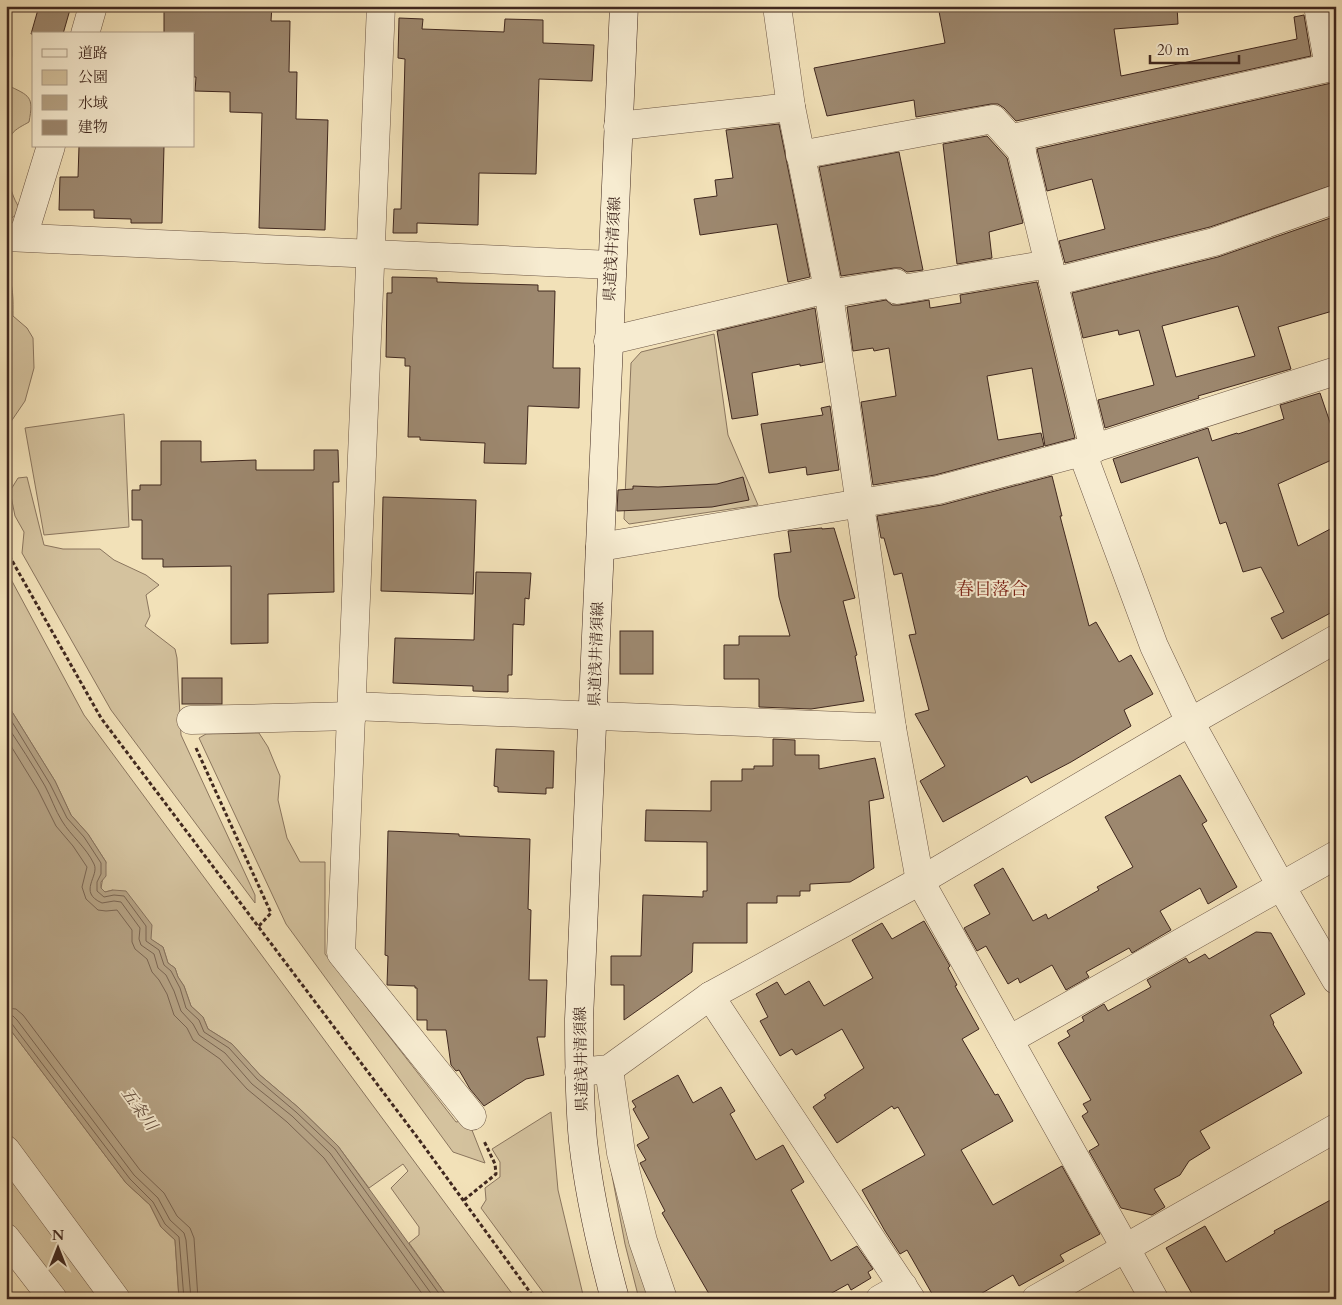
<svg xmlns="http://www.w3.org/2000/svg" width="1342" height="1305" viewBox="0 0 1342 1305" font-family="Cardo,'Noto Serif JP',serif">
<style>
.green{fill:#d4c29e;stroke:#8a755e}
.water{fill:#b5a284;stroke:#86715c}
.lines{fill:none;stroke-linecap:round;stroke-linejoin:round}
.shore{stroke:#7a6552;stroke-width:1}
.building{fill:#9d886f;stroke:#40281f;fill-rule:evenodd}
.minor-casing{stroke:#6c5645;stroke-width:29}
.tertiary-casing{stroke:#6c5645;stroke-width:29}
.secondary-casing{stroke:#40281f;stroke-width:29}
.path{stroke:#40281f;stroke-width:3;stroke-dasharray:4 2.5;stroke-linecap:butt}
.minor{stroke:#f7ecd1;stroke-width:28}
.tertiary{stroke:#f7ecd1;stroke-width:28}
.secondary{stroke:#f7ecd1;stroke-width:28}
.labels{text-anchor:middle;dominant-baseline:central;stroke-width:4;stroke-linejoin:round;paint-order:stroke}
.street-label{font-size:15px;fill:#40281f;stroke:#f7ecd1}
.water-label{font-size:16px;font-style:italic;fill:#634d3d;stroke:#f7ecd1}
.quarter-label{font-size:18px;fill:#7a1f14;stroke:#f7ecd1}
</style>
<rect width="100%" height="100%" fill="#f2e1b8"/>
<filter id="stains"><feTurbulence type="fractalNoise" baseFrequency=".004" numOctaves="4"/><feColorMatrix values="0 0 0 0 .2 0 0 0 0 .09 0 0 0 0 .02 0 0 0 .5 -.17"/></filter>
<radialGradient id="worn" r=".72"><stop offset=".6" stop-color="#630" stop-opacity="0"/><stop offset="1" stop-color="#630" stop-opacity=".3"/></radialGradient>
<g class="green">
<path d="M6,44L11,46C14,58 8,72 7,85C30,96 34,96 29,122C24,125 15,129 12,134C1,150 8,192 19,207L18,214L10,219H6Z"/>
<path d="M6,271C14,284 13,301 13,316L27,328L33,338L34,368L25,401L8,426H6Z"/>
<path d="M714,334L728,435L758,505L629,524L624,519L631,363L641,352Z"/>
<path d="M124,414L129,527L44,535L25,428Z"/>
<path d="M27,477L44,545L63,549H100L114,560L146,575L159,585L146,595L150,616L145,626L175,649L177,658L181,735L255,895V903L111,710L22,553L24,532L15,516L10,491L18,478Z"/>
<path d="M6,570L84,715L516,1299H449L409,1243L419,1235V1227L391,1188L408,1171L403,1164L369,1188L338,1146L299,1108L260,1075L232,1044L208,1029L203,1017L191,1006L184,986L178,977L175,968L168,963L163,947L150,939L113,890L105,892L101,888L106,862L88,834L71,815L55,781L6,702Z"/>
<path d="M259,733L268,747L280,776L278,800L287,838L300,862H325V954L456,1122L468,1120L485,1163L453,1152L286,924L199,738L206,734Z"/>
<path d="M6,1024L126,1183L150,1205L161,1227L175,1240L179,1299H132L6,1128Z"/>
<path d="M551,1112L558,1190L584,1299H548L481,1208L486,1200L485,1188L500,1177V1162L492,1149Z"/>
<path d="M607,1149L651,1299H639L625,1244Z"/>
<path d="M6,1165L104,1299H68L6,1217Z"/>
</g>
<path class="water" d="M6,702L55,781L71,815L88,834L106,862V876L101,882V888L105,892L113,890L126,891L152,925L151,939L163,947L168,963L175,968L178,977L184,986L191,1006L203,1017L208,1029L232,1044L260,1075L299,1108L338,1146L449,1299H179L175,1240L161,1227L150,1205L126,1183L6,1024Z"/>
<g class="lines">
<g class="shore">
<path d="M6,712L50,784L67,818L84,837L101,863V874L97,882V891L104,897L114,895L124,896L146,926V941L159,950L164,965L171,971L180,988L186,1008L199,1020L204,1032L229,1048L257,1079L296,1112L335,1149L443,1299"/>
<path d="M6,724C19,744 33,765 45,786C51,797 55,810 62,821C71,836 86,847 94,864C100,876 77,892 102,903L114,901L121,902L140,928L139,939L141,945L154,954L158,968L166,975L174,991L181,1011L193,1024L199,1035L225,1053L252,1084L292,1116L330,1153L435,1299"/>
<path d="M6,738L38,790L56,826L73,846L87,867L82,887L86,899L98,910L106,911L117,910L132,930V942L135,949L147,959L152,972L159,980L167,994L174,1015L187,1028L193,1040L220,1059L247,1089L287,1122L324,1158L426,1299"/>
<path d="M6,1008L16,1009L23,1015L140,1170L164,1193L177,1216L190,1228L194,1238L198,1299"/>
<path d="M6,1015L13,1016L17,1020L134,1175L158,1198L170,1220L184,1233L186,1240L191,1299"/>
<path d="M6,1022L12,1024L130,1179L153,1202L165,1224L179,1237L184,1299"/>
</g>
</g>
<g class="building">
<path d="M39,6H71L63,34H31Z"/>
<path d="M164,6H272L271,21H290L289,72H297L296,119L328,120L325,230L259,228L262,113L230,112V92L195,91L196,77H194V34H164Z"/>
<path d="M938,6H1177L1178,24L1114,29L1121,76L1297,39L1294,17L1304,15L1311,56L1016,121L1004,108L998,104H991L916,117L914,100L827,116L814,68L945,43Z"/>
<path d="M399,18L423,19L422,29L504,32L505,19L543,20V43L594,45L592,81L539,79L536,174L479,173L478,225L417,223V233H393L394,209H401L405,59L398,58Z"/>
<path d="M1336,82V184L1210,227L1065,263L1059,241L1105,229L1092,179L1047,191L1037,149Z"/>
<path d="M779,124L810,277L788,282L777,224L700,235L694,199L717,196L715,180L733,178L726,130Z"/>
<path d="M987,136L1007,158L1023,223L989,232L992,258L957,264L943,144Z"/>
<path d="M79,146H164L162,223H131V219L94,218V210H59L60,177H78Z"/>
<path d="M899,152L923,270L907,272L901,268H894L841,276L819,167Z"/>
<path d="M1336,216V310L1278,327L1291,369L1198,396L1199,398L1105,428L1098,400L1154,385L1139,330L1119,335L1118,330L1083,338L1072,293L1218,257ZM1238,306L1255,356L1176,377L1162,326Z"/>
<path d="M392,277L437,278V282L462,283L538,285V291H555L553,368H580L579,408L528,406L526,464L484,463L485,443L420,440V437H408L410,366H405V358L386,357L387,293H392Z"/>
<path d="M1037,282L1075,438L1045,446L1032,368L987,376L998,440L1041,433L1044,446L935,475L873,485L861,402L896,396L889,348L874,351L873,348L853,351L847,307L886,300L892,305H899L929,300L930,308L961,303L960,295Z"/>
<path d="M815,308L823,362L800,366V364L752,373L758,415L732,419L717,331Z"/>
<path d="M1320,393L1336,440V458L1278,484L1298,546L1336,526V610L1282,639L1271,618L1284,612L1261,567L1243,572L1226,522L1220,524L1198,457L1121,483L1113,459L1208,428L1212,441L1237,433L1238,434L1284,419L1280,405Z"/>
<path d="M830,406L839,470L807,475L806,467L769,473L761,424L823,415L821,408Z"/>
<path d="M161,441H201V462L256,460V470H314V450H338L339,482H333L334,592L268,594V643L231,644V566L163,567V559H142V520H132V490H140V485H161Z"/>
<path d="M1052,476L1062,516H1060L1089,626L1096,622L1119,662L1131,655L1153,694L1124,710L1131,726L1071,762L1031,783L1027,776L943,822L920,781L945,766L915,714L929,710L909,635L916,634L902,573L894,575L884,538H881L877,516L942,505Z"/>
<path d="M743,477L749,500L712,507L617,511L618,490L633,489V486L658,487L717,484Z"/>
<path d="M383,497L476,500L473,594L381,591Z"/>
<path d="M822,528V529L834,528L855,598L843,601L857,655L855,656L864,701L811,709L759,707V679H724V645H739V636H790L779,597L774,554L791,552L788,531Z"/>
<path d="M476,572L531,573L529,599L525,598L524,625L513,624L512,675H508V692L473,691V686L393,683L395,638L474,640Z"/>
<rect x="620" y="631" width="33" height="43"/>
<rect x="182" y="678" width="40" height="26"/>
<path d="M773,739L795,740V755H819V769L875,758L884,798L869,801L874,868L850,882L810,884V891H800V896H777V903H747V943H693L692,972L624,1020V985H611V956H641L643,895L703,897V891H707V842L645,841L646,810L711,811V781H742V769H754V766H773Z"/>
<path d="M496,749L554,751L553,788H546V794L498,792V787L494,786Z"/>
<path d="M1180,775L1207,821L1202,824L1237,887L1208,904L1200,888L1160,911L1171,930L1132,953L1129,948L1086,972L1089,977L1066,990L1052,965L1020,983L1018,978L1008,984L986,946L977,951L964,928L990,914L974,885L1003,868L1033,921L1046,914L1048,919L1099,890L1097,887L1133,867L1105,817Z"/>
<path d="M388,831L459,834V836L530,839L528,909L531,910L529,980H547L545,1037H537L544,1075L526,1079L484,1106L470,1089L459,1070L456,1071L451,1065L446,1030H427V1020H417V988H415V986L387,985L388,956L385,955Z"/>
<path d="M924,921L950,966L948,968L957,985L955,986L979,1029L962,1039L995,1095L998,1094L1013,1121L961,1150L993,1205L1062,1166L1100,1234L1060,1255L1064,1261L1019,1286L1013,1275L972,1299H935L907,1250L900,1254L885,1231L862,1190L925,1155L898,1107L894,1109L892,1106L837,1143L813,1107L826,1098L824,1095L864,1068L842,1029L796,1055L792,1049L780,1056L760,1021L768,1017L756,994L777,982L785,995L809,981L824,1006L873,978L852,940L882,923L892,939Z"/>
<path d="M1256,932L1271,933L1305,994L1270,1015L1274,1023L1273,1024L1302,1073L1200,1131L1210,1148L1189,1161L1180,1175L1154,1189L1165,1207L1152,1215L1121,1208L1089,1151L1099,1145L1082,1116L1088,1112L1083,1104L1091,1100L1058,1043L1070,1036L1067,1031L1084,1021L1082,1017L1104,1004L1108,1011L1151,987L1147,980L1186,958L1189,963L1205,954L1209,959Z"/>
<path d="M678,1075L693,1103L721,1087L735,1111L730,1114L756,1160L783,1145L804,1182L791,1190L831,1261L857,1246L873,1269L868,1272L871,1278L851,1290L848,1284L821,1299H712L662,1213L665,1211L640,1163L646,1160L637,1145L649,1138L633,1109L636,1107L632,1101Z"/>
<path d="M1336,1197V1299H1195L1166,1248L1205,1226L1226,1262L1275,1233L1274,1231Z"/>
</g>
<g class="lines">
<defs>
<g id="minor">
<path d="M381,6L341,953L472,1116"/>
<path d="M777,6L791,107L828,289L844,393L892,728L920,881L1154,1299"/>
<path d="M1318,6L1329,67"/>
<path d="M85,34L93,6"/>
<path d="M618,126L791,107"/>
<path d="M800,155L993,119L1022,151"/>
<path d="M6,237L611,265"/>
<path d="M23,237L51,146"/>
<path d="M1053,282L1214,242L1336,199"/>
<path d="M828,294L896,283L897,290L1049,264"/>
<path d="M608,341L828,289"/>
<path d="M1094,449L1018,137L1336,66"/>
<path d="M600,547L938,490L1082,452L1336,371"/>
<path d="M352,706L892,728"/>
<path d="M191,720L352,716"/>
<path d="M710,996L911,1299"/>
<path d="M1009,1040L1336,855"/>
<path d="M609,1069L621,1153L643,1241L663,1299"/>
<path d="M579,1072L609,1069L710,996L920,881L1190,722L1336,639"/>
<path d="M6,1150L116,1299"/>
<path d="M6,1238L53,1299"/>
<path d="M880,1299L903,1286"/>
<path d="M1036,1299L1336,1128"/>
</g>
<path id="tertiary" d="M1082,452L1154,646L1190,722L1281,886L1336,980"/>
<path id="secondary" d="M615,1299C601,1247 589,1195 583,1141C579,1101 579,1060 579,1019C595,682 608,344 624,6"/>
</defs>
<use href="#minor" class="minor-casing"/>
<use href="#tertiary" class="tertiary-casing"/>
<use href="#secondary" class="secondary-casing"/>
<g class="path">
<path d="M6,550L101,718L420,1141L535,1299"/>
<path d="M196,748L271,913L259,926"/>
<path d="M464,1200L496,1174L495,1164L484,1141"/>
</g>
<use href="#minor" class="minor"/>
<use href="#tertiary" class="tertiary"/>
<use href="#secondary" class="secondary"/>
</g>
<g class="labels">
<g class="street-label">
<text transform="translate(612 249) rotate(-87)">県道浅井清須線</text>
<text transform="translate(596 654) rotate(-88)">県道浅井清須線</text>
<text transform="translate(581 1059) rotate(-91)">県道浅井清須線</text>
</g>
<g class="water-label">
<text transform="translate(139 1109) rotate(54)">五条川</text>
</g>
<g class="quarter-label">
<text x="992" y="589">春日落合</text>
</g>
</g>
<rect width="1342" height="1305" fill="none" stroke="#f2e1b8" stroke-width="25"/>
<rect x="8" y="8" width="1327" height="1290" fill="none" stroke="#40281f" stroke-width="2.5"/>
<rect x="12" y="12" width="1317" height="1280" fill="none" stroke="#40281f"/>
<rect x="32" y="32" width="162" height="115" fill="#f7ecd1" stroke="#ae9e8a"/>
<rect x="42" y="49" width="25" height="8" fill="#f7ecd1" stroke="#ae9e8a"/>
<text x="78" y="58" font-size="15" fill="#40281f">道路</text>
<rect x="42" y="70" width="25" height="15" fill="#d4c29e" stroke="#ae9e8a"/>
<text x="78" y="82" font-size="15" fill="#40281f">公園</text>
<rect x="42" y="95" width="25" height="15" fill="#b5a284" stroke="#ae9e8a"/>
<text x="78" y="108" font-size="15" fill="#40281f">水域</text>
<rect x="42" y="120" width="25" height="15" fill="#9d886f" stroke="#ae9e8a"/>
<text x="78" y="132" font-size="15" fill="#40281f">建物</text>
<g transform="translate(58 1248)" stroke="#f7ecd1" stroke-width="4" paint-order="stroke">
<path d="M0-4L9 19L0 12L-9 19Z" fill="#40281f"/>
<text y="-8" font-size="14" font-weight="bold" text-anchor="middle" fill="#40281f">N</text>
</g>
<path d="M1150 55v8h89v-8" fill="none" stroke="#40281f" stroke-width="2.5"/>
<text x="1157" y="55" font-size="15" fill="#40281f" stroke="#f7ecd1" stroke-width="4" paint-order="stroke">20 m</text>
<rect width="100%" height="100%" filter="url(#stains)"/>
<rect width="100%" height="100%" fill="url(#worn)"/>
</svg>
